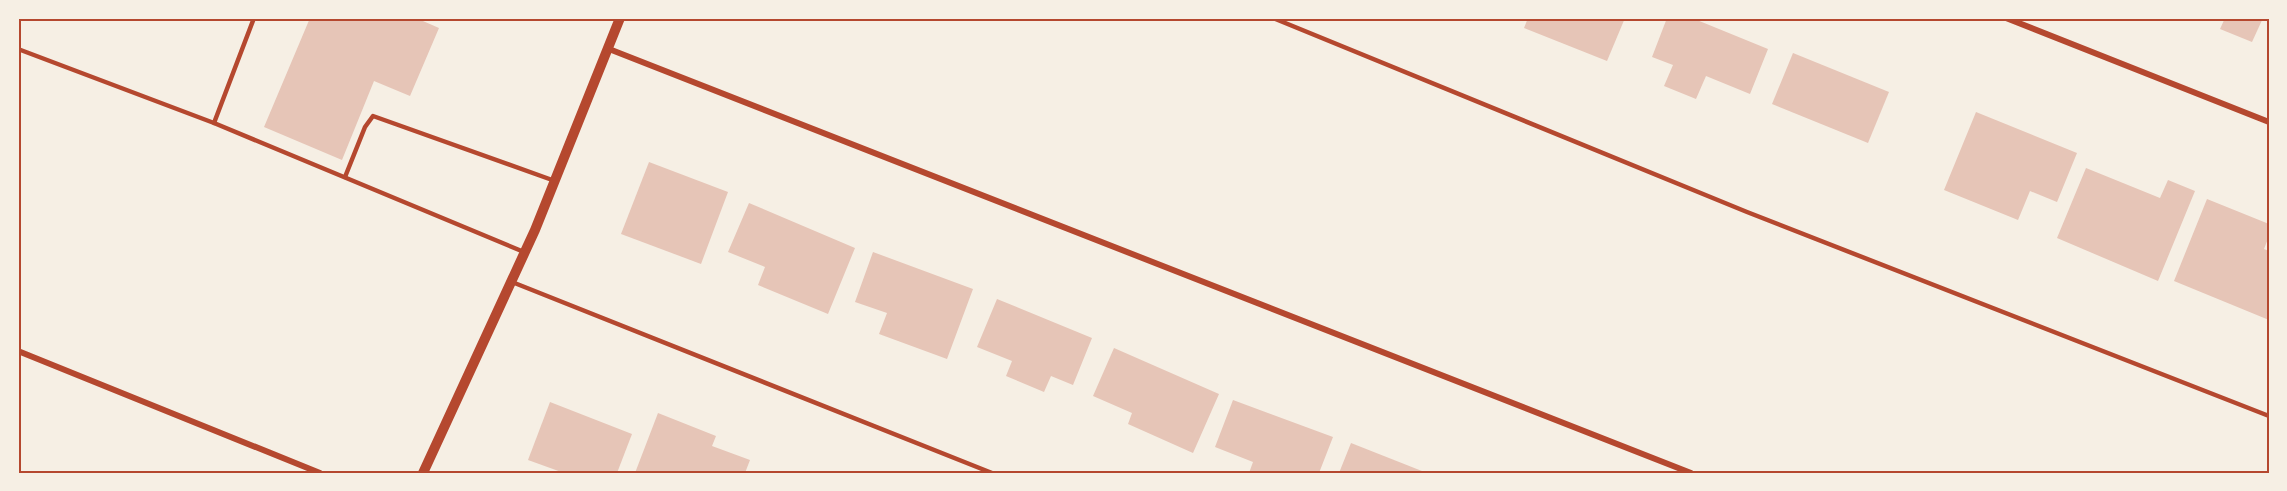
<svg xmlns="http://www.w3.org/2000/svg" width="2287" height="491" viewBox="0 0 2287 491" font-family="'Golos Text',sans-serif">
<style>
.building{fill:#e6c5b7}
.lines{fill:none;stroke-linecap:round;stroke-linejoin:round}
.service{stroke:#b5482f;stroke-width:4.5}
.minor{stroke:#b5482f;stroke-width:6}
.tertiary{stroke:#b5482f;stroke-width:10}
.neatline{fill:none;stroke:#b5482f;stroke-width:2}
</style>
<rect width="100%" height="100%" fill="#f6efe4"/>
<g class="building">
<path d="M310,18H416L439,28L410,96L374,81L342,160L264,127Z"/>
<path d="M1528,18H1625L1607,61L1524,28Z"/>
<path d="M1667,18H1692L1768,49L1750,94L1706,76L1696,99L1664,86L1673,65L1652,57Z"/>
<path d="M2225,18H2263L2252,42L2220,29Z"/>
<path d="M1793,53L1889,92L1868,143L1772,104Z"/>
<path d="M1976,112L2077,153L2057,202L2030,191L2018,220L1944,190Z"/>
<path d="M649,162L728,192L701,264L621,234Z"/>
<path d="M2086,168L2160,198L2168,180L2195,191L2158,281L2057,238Z"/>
<path d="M2207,199L2269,224V236L2264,249L2269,251V320L2174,281Z"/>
<path d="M749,203L855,248L828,314L758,285L765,267L728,252Z"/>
<path d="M873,252L973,289L947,359L879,334L887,313L855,302Z"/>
<path d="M997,299L1092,338L1073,385L1051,376L1044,392L1006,376L1012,361L977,347Z"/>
<path d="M1114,348L1219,394L1193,453L1128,424L1132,413L1093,396Z"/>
<path d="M1233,400L1333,437L1319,473H1249L1253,462L1215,447Z"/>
<path d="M550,402L632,434L617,473H564L528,460Z"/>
<path d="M658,413L716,436L712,446L750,460L745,473H635Z"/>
<path d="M1351,443L1427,473H1339Z"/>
</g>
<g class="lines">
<g class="service">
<path d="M1273,18L1747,212L2269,416"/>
<path d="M18,49L214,123L524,252"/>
<path d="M214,123L254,18"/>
<path d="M345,177L365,127L373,116L555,181"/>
<path d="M512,282L992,473"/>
</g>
<g class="minor">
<path d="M2006,18L2269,122"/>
<path d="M609,49L1691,473"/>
<path d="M18,351L320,473"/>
</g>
<path class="tertiary" d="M423,473L535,230L620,18"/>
</g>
<rect width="2287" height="491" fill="none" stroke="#f6efe4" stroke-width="39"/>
<rect x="20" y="20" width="2248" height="452" class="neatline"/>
</svg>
